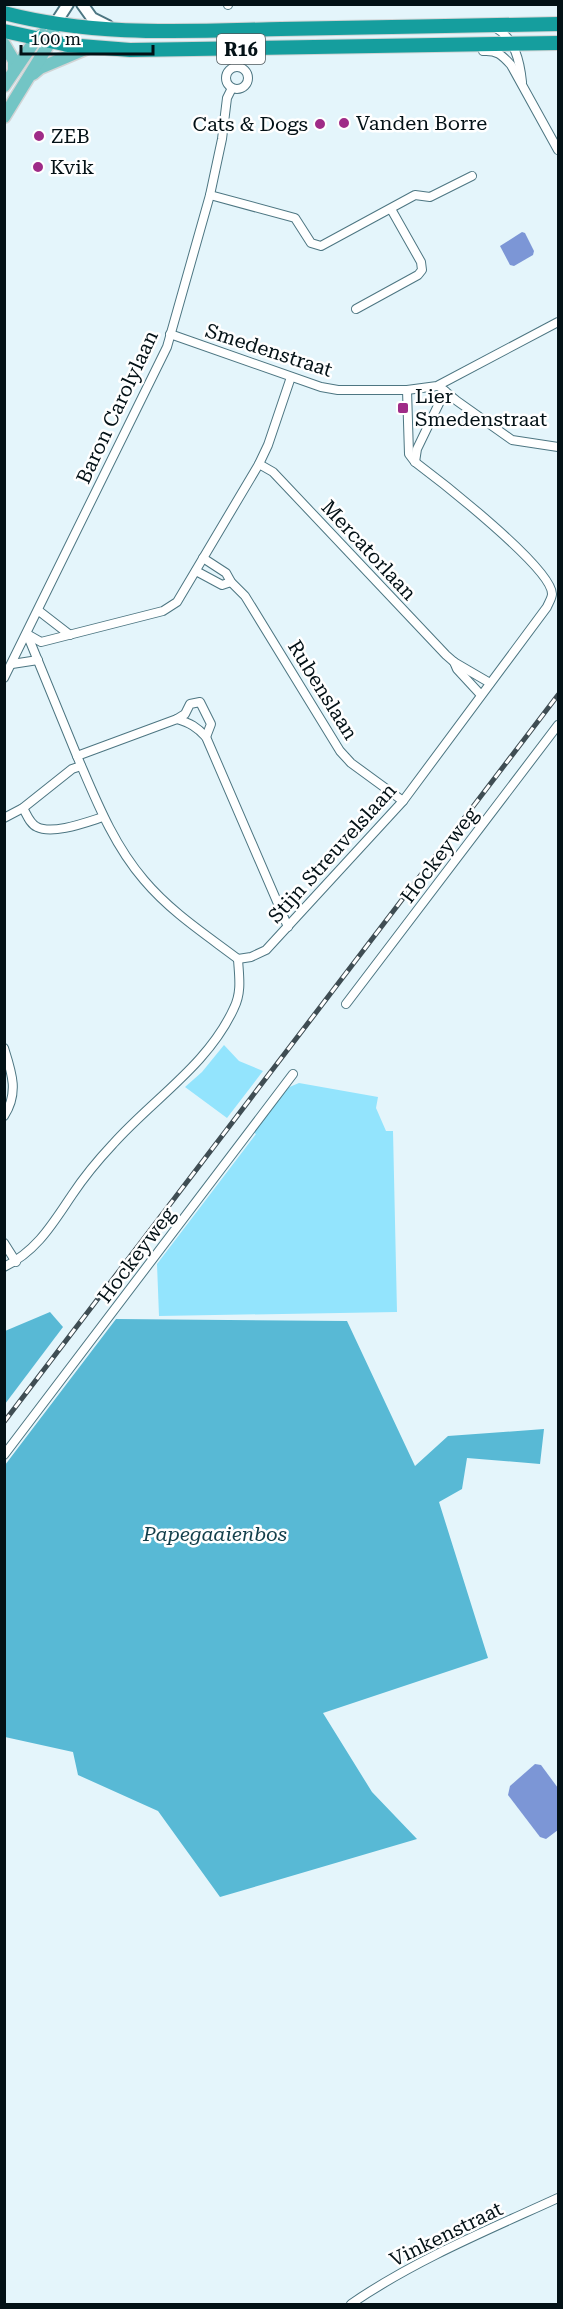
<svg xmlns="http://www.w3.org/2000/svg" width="563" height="2309" viewBox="0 0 563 2309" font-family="'Roboto Serif',serif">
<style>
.green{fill:#93e4fd}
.forest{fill:#58b9d5}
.water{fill:#7c96d6}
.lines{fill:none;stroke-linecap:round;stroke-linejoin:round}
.street-casing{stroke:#4d7682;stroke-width:10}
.secondary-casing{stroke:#4d7682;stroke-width:14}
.primary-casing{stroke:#d2d4d5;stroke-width:15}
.highway-casing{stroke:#d2d4d5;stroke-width:16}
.street{stroke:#fff;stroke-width:8}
.secondary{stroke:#fff;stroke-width:10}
.primary{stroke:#73c5c5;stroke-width:12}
.highway{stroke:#159e9e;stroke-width:14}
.rail-casing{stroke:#3f4d53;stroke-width:5}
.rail{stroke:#fff;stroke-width:3;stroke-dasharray:9;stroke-linecap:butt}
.poi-dot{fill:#9f2b87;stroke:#fff;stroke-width:2}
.labels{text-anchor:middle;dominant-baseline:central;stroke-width:5;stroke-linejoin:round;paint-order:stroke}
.shield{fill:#fff;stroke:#4f585c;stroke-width:1.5}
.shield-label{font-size:18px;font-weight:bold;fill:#031116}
.poi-label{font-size:20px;fill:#031116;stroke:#fff;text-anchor:start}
.street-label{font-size:20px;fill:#031116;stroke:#fff}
.park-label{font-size:20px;font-style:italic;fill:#123f4b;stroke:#fff}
</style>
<rect width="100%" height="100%" fill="#e4f5fb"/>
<g class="green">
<path d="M224,1045L239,1061L263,1071L227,1118L185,1087L202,1072Z"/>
<path d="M299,1083L378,1097L376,1108L386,1131H393L397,1312L159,1316L157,1264L256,1134L253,1132L287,1088Z"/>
</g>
<g class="forest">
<path d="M50,1312L63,1327L5,1404V1331Z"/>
<path d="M116,1319L347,1321L415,1466L448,1436L544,1429L540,1464L467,1458L462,1489L439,1502L488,1658L323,1713L372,1792L417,1839L220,1897L158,1811L78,1775L73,1752L5,1737V1465Z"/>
</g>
<g class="water">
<path d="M522,232L525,233L534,251L533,255L514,266L510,265L500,246Z"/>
<path d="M535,1764L541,1765L558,1788V1830L546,1839L540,1837L508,1795L510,1786Z"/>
</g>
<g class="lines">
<defs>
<g id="street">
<path d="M228,4V5"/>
<path d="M496,28C515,39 520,62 522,82"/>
<path d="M483,51C497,50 502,55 511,65L558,150"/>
<circle cx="237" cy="78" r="11"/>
<path d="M210,195L295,218L311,243L321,246L415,195L430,197L472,176"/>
<path d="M356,309L418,275L422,270L421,262L391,209"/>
<path d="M170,334L321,387L338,390H407L437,386L558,322"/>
<path d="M439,386L457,401L512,440L558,447"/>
<path d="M415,462L417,449L445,391"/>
<path d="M259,464L273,472L446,655L454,662L490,683"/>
<path d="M203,558L226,573L231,582L245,596L340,751L351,763L403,801"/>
<path d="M196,571L222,585L231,582"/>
<path d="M39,611L70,635"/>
<path d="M27,634L41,642L49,640L163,611L177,602L259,464L268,445L291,377"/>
<path d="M27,634C44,675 61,716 77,756C96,800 113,844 144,880C171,912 205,934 238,959"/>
<path d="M454,662L457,669L481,695"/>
<path d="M12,664L38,660"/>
<path d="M4,678L167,347L210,195L222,139L227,98L232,88"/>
<path d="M177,719L185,714L190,704L200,702L211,724L206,737"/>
<path d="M77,756L177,719C190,723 197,727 206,737L288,927"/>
<path d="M23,808C27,815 30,824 37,827C53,835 87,822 103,817"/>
<path d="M4,818L23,808L72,769L81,766"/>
<path d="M238,959L251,957L266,950L403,801L547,607C548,604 552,598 552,594C552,568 439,480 415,462L409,454L407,390"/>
<path d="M346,1004L558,725"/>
<path d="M4,1048C12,1073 19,1093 4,1116"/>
<path d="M4,1243L16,1262"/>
<path d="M4,1267C37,1251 53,1223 72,1195C84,1177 98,1160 113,1144C153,1099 208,1065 234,1008C242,992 239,976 238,959"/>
<path d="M4,1455L293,1074"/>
<path d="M351,2304C415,2260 488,2230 558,2198"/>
</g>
<g id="secondary">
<path d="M82,4L92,18L108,26"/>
<path d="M55,24L68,4"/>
</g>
<g id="primary">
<path d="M4,44L14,61V71"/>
<path d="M33,74L40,68L90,47"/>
<path d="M4,86L36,39L42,34"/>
<path d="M4,117L50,42L55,24"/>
</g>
<g id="highway">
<path d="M4,13C95,37 188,31 281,29C373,27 466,26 558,24"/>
<path d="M4,31L68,45L130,50L558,43"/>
</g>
</defs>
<use href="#street" class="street-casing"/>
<use href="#secondary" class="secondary-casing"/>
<use href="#primary" class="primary-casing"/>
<use href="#highway" class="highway-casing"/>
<use href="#street" class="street"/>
<use href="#secondary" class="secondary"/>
<use href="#primary" class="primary"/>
<use href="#highway" class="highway"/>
<defs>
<path id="rail" d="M4,1422L558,695"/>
</defs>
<use href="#rail" class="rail-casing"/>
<use href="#rail" class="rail"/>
</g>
<g class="poi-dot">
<circle cx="344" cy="123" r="6"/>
<circle cx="320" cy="124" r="6"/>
<circle cx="39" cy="136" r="6"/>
<circle cx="38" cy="167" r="6"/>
<rect x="397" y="402" width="12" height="12" rx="3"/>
</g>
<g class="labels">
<rect class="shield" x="217" y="34" width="48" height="30" rx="4.5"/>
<g class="shield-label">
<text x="241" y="49">R16</text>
</g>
<g class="poi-label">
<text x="356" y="123">Vanden Borre</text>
<text x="308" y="124" text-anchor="end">Cats &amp; Dogs</text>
<text x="51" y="136">ZEB</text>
<text x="50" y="167">Kvik</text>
<text x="415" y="396">Lier<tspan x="415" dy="23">Smedenstraat</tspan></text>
</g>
<g class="street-label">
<text transform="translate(269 350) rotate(18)">Smedenstraat</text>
<text transform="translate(117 407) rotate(-65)">Baron Carolylaan</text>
<text transform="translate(369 550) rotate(47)">Mercatorlaan</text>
<text transform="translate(323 690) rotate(58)">Rubenslaan</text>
<text transform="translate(332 853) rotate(-48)">Stijn Streuvelslaan</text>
<text transform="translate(439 855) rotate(-53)">Hockeyweg</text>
<text transform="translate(136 1255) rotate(-53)">Hockeyweg</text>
<text transform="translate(446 2234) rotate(-26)">Vinkenstraat</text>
</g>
<g class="park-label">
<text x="215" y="1534">Papegaaienbos</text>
</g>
</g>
<rect width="563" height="2309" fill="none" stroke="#031116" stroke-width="12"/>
<path d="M21 45v9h132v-9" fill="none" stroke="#031116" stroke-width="3"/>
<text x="30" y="45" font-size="18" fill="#031116" stroke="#ffffff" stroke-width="4.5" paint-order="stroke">100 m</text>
</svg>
